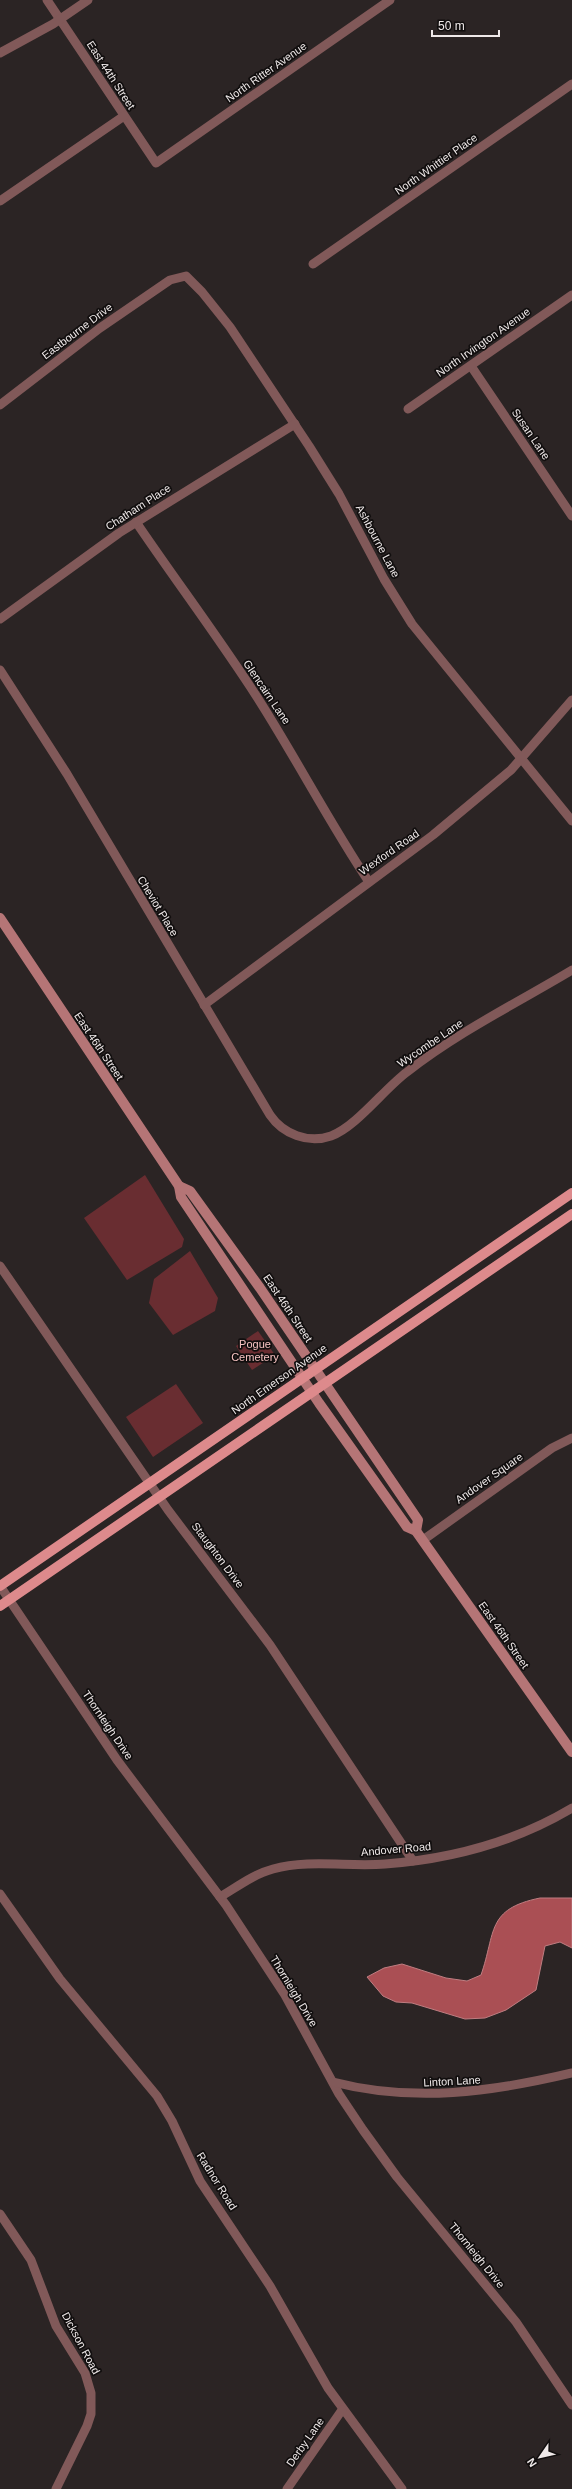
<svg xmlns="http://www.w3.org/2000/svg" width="572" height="2489" viewBox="0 0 572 2489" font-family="Arial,sans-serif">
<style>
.green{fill:#692d31}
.water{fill:#aa4f54;stroke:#bf7d81}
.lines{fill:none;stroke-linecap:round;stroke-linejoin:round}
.minor{stroke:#815959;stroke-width:9}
.secondary{stroke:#b57576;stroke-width:10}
.primary{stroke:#dd8a8c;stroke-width:10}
.labels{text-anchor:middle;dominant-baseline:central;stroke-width:3.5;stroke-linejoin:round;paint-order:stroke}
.street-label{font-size:11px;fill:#efe9e9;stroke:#110e0e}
.park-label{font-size:11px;fill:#f6c2c1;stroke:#110e0e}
</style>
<rect width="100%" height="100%" fill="#2b2424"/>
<g class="green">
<path d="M145,1175L184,1239L182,1247L127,1280L84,1218Z"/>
<path d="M190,1251L218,1298L215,1311L173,1335L149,1303L154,1279Z"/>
<path d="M258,1331L275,1355L252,1370L236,1346Z"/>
<path d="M176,1384L203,1423L153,1457L126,1417Z"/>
</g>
<path class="water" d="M540,1898H572V1948L560,1942L545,1946L536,1990L506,2010L485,2018L465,2019L412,2003L396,2002L383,1996L367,1977L384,1968L402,1964L446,1978L467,1981L481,1975C496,1932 486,1909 540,1898Z"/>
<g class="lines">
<g class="minor">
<path d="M47,0L156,163L390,0"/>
<path d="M0,53L53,24L88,0"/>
<path d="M0,201L124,116"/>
<path d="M313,264L572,84"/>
<path d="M471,366L572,516"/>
<path d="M0,405L100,328L170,280L186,276L202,292L230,327L309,446L339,494L384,579L412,624L572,821"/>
<path d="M408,409L572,295"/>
<path d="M136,522C176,581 219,638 257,697C296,758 329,822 369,882"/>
<path d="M0,619L119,533L295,424"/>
<path d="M0,670L67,774L270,1115C283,1134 308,1144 331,1136C356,1127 384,1089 407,1072C458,1032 517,1003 572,970"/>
<path d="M204,1005L433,835L511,770L572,700"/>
<path d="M0,1266L168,1510L270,1645L413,1861"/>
<path d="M423,1540L552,1448L572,1438"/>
<path d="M0,1586L117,1760L226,1905L285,1995L339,2094L363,2130L397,2177L516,2322L572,2405"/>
<path d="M0,1894L60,1979L157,2096L172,2121L200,2181L270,2286L328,2388L402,2489"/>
<path d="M220,1897C237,1887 254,1874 273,1869C309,1859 348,1867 385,1864C451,1859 515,1842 572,1808"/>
<path d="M333,2082C414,2103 492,2092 572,2073"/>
<path d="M0,2214L31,2260L56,2326L85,2373L91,2393V2414L87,2426L56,2489"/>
<path d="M287,2489L342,2410"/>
</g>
<g class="secondary">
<path d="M0,918L179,1186L181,1197L319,1403L407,1527L416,1531L572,1752"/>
<path d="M179,1186L190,1191L260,1288L418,1520L416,1531"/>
</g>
<g class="primary">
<path d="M0,1586L572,1193"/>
<path d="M0,1606L572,1214"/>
</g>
</g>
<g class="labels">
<g class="street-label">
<text transform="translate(266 72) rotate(-35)">North Ritter Avenue</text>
<text transform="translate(111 75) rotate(57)">East 44th Street</text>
<text transform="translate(436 164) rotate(-35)">North Whittier Place</text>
<text transform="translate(77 331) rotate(-37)">Eastbourne Drive</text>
<text transform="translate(483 342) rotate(-35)">North Irvington Avenue</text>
<text transform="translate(531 434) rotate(56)">Susan Lane</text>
<text transform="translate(138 507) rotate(-33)">Chatham Place</text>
<text transform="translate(378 541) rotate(62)">Ashbourne Lane</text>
<text transform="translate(267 692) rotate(56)">Glencairn Lane</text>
<text transform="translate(389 852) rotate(-35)">Wexford Road</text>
<text transform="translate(158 906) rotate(59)">Cheviot Place</text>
<text transform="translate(430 1043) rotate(-34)">Wycombe Lane</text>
<text transform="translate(99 1046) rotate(56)">East 46th Street</text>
<text transform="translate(288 1308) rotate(56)">East 46th Street</text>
<text transform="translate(279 1379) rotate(-35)">North Emerson Avenue</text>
<text transform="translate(489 1478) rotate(-35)">Andover Square</text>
<text transform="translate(218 1555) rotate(53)">Staughton Drive</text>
<text transform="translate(504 1635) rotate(55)">East 46th Street</text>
<text transform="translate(108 1725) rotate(56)">Thornleigh Drive</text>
<text transform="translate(396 1849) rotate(-5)">Andover Road</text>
<text transform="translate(294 1991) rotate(59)">Thornleigh Drive</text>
<text transform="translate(452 2081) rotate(-3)">Linton Lane</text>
<text transform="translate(217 2181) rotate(58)">Radnor Road</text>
<text transform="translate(477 2255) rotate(51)">Thornleigh Drive</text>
<text transform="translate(81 2343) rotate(62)">Dickson Road</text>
<text transform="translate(305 2442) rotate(-55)">Derby Lane</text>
</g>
<g class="park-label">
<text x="255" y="1344">Pogue<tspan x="255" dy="13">Cemetery</tspan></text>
</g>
</g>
<g transform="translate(540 2457) rotate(236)" stroke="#110e0e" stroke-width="3" paint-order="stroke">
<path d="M0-3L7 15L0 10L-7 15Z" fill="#efe9e9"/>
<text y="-6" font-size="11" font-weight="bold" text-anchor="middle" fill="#efe9e9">N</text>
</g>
<path d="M432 30v6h67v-6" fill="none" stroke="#efe9e9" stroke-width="2"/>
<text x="438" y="30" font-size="12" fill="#efe9e9" stroke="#110e0e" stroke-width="3" paint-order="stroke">50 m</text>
</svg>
